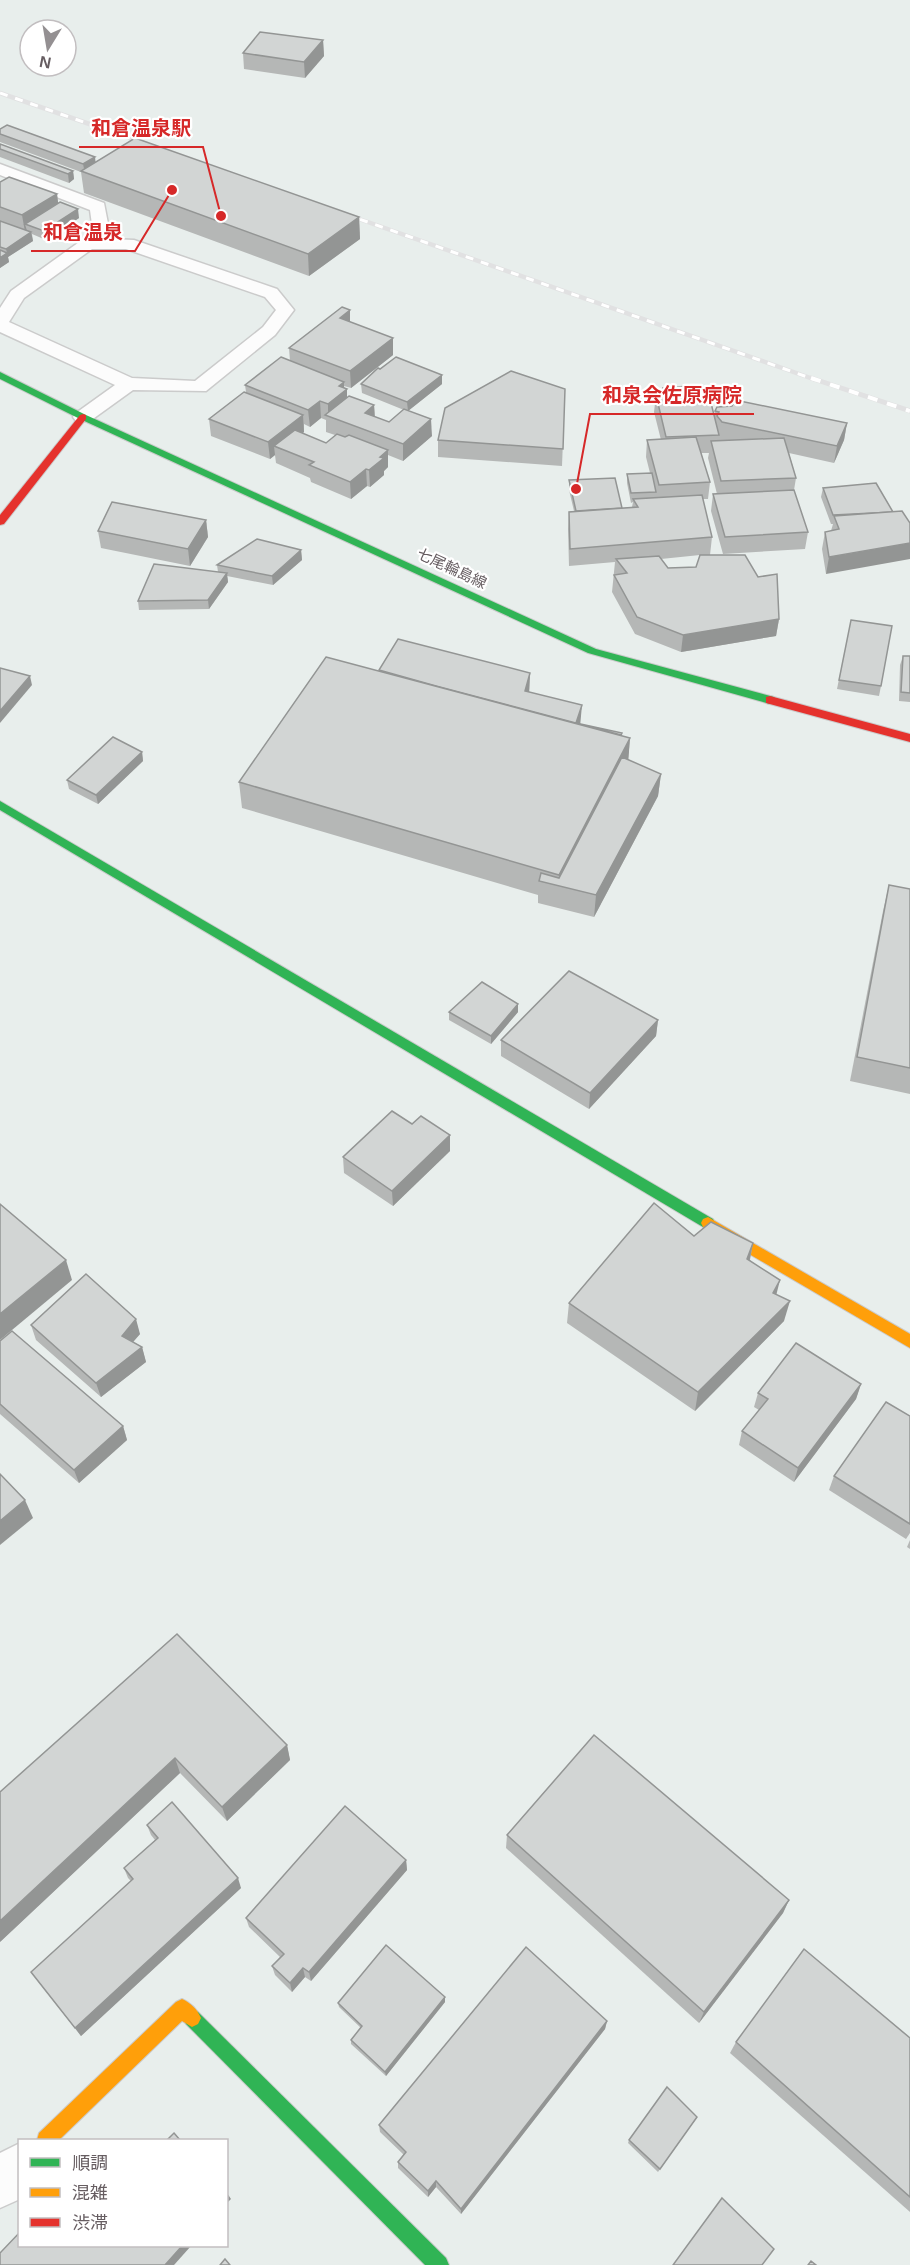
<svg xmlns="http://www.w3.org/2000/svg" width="910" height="2265" viewBox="0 0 910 2265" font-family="Arial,'Noto Sans JP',sans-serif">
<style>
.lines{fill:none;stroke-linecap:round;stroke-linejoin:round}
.lane-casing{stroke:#cbcbcb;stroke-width:3}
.street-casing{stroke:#cbcbcb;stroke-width:3}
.fast-casing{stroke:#cbcbcb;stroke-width:2}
.slow-casing{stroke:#cbcbcb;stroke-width:2}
.jam-casing{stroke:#cbcbcb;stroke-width:2}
.lane{fill:#fcfcfc;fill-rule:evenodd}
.street{fill:#fcfcfc;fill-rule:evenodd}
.fast{fill:#30b455;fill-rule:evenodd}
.slow{fill:#ff9f0a;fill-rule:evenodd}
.jam{fill:#e5322d;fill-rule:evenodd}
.rail-far1-casing{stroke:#e1e1e2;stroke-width:4.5}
.rail-casing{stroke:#e1e1e2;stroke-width:5}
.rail-far1{stroke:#fff;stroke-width:3;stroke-dasharray:8;stroke-linecap:butt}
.rail{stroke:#fff;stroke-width:4;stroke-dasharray:10;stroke-linecap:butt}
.wall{fill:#b5b7b6;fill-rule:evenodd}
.shaded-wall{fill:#939594}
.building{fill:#d2d5d4;stroke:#939594;stroke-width:1.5}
.labels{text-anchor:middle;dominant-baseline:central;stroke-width:4.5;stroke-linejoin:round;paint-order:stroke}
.far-street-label{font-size:15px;fill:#665d61;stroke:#fff}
.leader{fill:none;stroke:#d62828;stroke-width:2}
.callout-dot{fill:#d62828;stroke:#fff;stroke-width:2}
.callout-label{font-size:20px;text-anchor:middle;font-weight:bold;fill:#d62828;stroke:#fff;stroke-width:4.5;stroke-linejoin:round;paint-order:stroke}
</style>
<rect width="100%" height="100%" fill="#e8eeec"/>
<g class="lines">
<defs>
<path id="lane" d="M0,164L104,203L111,239L134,240L277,289L294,310L275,335L206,391L133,390L90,421H76L73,417L76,413L115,385L0,332V308L11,291L82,240L94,239L90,210L0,175ZM92,249H126L265,297L276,310L263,327L195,381L132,378L9,322L24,298Z"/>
<path id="street" d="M20,2143V2199L0,2208V2153Z"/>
<g id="fast">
<path d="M0,372L86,415L596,649L774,697L776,700L770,704L588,653L80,419L0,379Z"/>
<path d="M0,801L713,1219L715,1223L713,1227L708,1229L703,1227L0,810Z"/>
<path d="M192,2009L198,2012L446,2258L449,2265H425L186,2024L183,2018L186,2012Z"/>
</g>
<g id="slow">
<path d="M708,1217L910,1334V1348L703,1227L701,1223L703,1219Z"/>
<path d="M182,1999C191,2003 197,2009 201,2018L198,2024L192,2027L182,2021L59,2140H37L39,2133L176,2002Z"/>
</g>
<g id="jam">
<path d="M83,414L86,415V419L4,524L0,525V515L80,415Z"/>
<path d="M770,696L910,734V742L766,703V697Z"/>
</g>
</defs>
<use href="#lane" class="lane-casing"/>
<use href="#street" class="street-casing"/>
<use href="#fast" class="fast-casing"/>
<use href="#slow" class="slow-casing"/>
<use href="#jam" class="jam-casing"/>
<use href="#lane" class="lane"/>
<use href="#street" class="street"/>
<use href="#fast" class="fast"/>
<use href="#slow" class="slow"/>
<use href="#jam" class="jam"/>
<defs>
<g id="rail-far1">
<path d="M0,93L147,144"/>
<path d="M345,214L816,380"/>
</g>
<path id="rail" d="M811,378L910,411"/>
</defs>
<use href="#rail-far1" class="rail-far1-casing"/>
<use href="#rail" class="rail-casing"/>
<use href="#rail-far1" class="rail-far1"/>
<use href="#rail" class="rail"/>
</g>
<g class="wall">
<path d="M323,40L324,56L305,78L244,69L243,53Z"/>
<path d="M0,129L96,162L359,217L360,239L309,276L84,193L81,172L0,142Z"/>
<path d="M0,144L73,171L74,179L69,183L0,157Z"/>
<path d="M0,182L57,194L58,203L79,218L46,240L32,234L33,241L8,257L9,262L0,268Z"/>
<path d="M350,322L393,338V355L351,388L344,386L347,398L374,405L375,417L389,422L404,410L362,393L361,384L380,369L442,375V384L408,411L432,436L403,461L388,455V467L384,471V475L370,487L367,486L351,499L311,482L310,478L276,463L275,455L270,459L211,436L209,419L246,392L245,385L290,361L289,348ZM321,418L326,420V432L335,435L326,443L302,433L304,432V424L310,427Z"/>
<path d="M663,388L691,392L714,416L715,411L847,423L844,440L834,463L789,453L796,478L794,490L808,532L805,549L723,554L711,511L713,494H717L708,458L709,453H701L710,482L708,499H703L712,537L710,555H701L779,619L776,636L681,652L635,634L612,592L615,562L569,566L568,529L569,512L574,511L569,490V480L622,508L632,507L633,502L631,503L627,483V474L650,473L646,457L647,440H661L654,412L656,395H663ZM700,555L696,567L668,568L661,559Z"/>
<path d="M565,389L562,466L438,457V440Z"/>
<path d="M876,483L826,574L822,549L825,532L831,531L833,524H831L821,497L823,488Z"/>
<path d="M206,520L208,537L190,566L101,548L98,531Z"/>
<path d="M301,550L302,560L273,585L227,576L228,582L209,609L139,610L138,601L218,572L217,565Z"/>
<path d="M851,620L881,686L879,696L837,689Z"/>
<path d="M903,656H910V702L899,701L900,665Z"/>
<path d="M379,670L530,673L529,692L581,724L622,733V736L630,738L628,760L661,774L658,796L594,917L538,903V895L242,808L239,782L380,671Z"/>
<path d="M142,752L143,761L98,804L69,789L67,780Z"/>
<path d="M889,885L910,889V1094L850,1081L883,911Z"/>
<path d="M449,1012H518L491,1044L449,1020Z"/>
<path d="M658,1020L656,1036L589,1109L501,1056V1040Z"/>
<path d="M450,1151L393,1206L344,1173L343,1157Z"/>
<path d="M694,1236L753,1243L750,1260L776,1294L784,1321L695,1411L567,1323L569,1303Z"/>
<path d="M31,1325L140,1334L133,1342L142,1347L146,1362L101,1397L36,1340Z"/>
<path d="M0,1341L123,1426L127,1440L79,1483L0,1414Z"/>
<path d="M861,1384L856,1399L794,1482L739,1445L742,1431L759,1410L754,1407L758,1393Z"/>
<path d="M910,1416V1533L906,1539L829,1490L834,1476Z"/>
<path d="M910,1540V1549L907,1547Z"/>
<path d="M177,1634L287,1745L290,1760L227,1821L180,1773L0,1942Z"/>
<path d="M147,1825L241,1888L81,2036L31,1972L131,1881L128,1878L124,1868L155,1840L151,1835Z"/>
<path d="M507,1835L789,1900L783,1913L699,2023L506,1848Z"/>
<path d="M406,1860L407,1870L311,1981L305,1977L292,1992L275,1975L272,1966L280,1957L249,1927L246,1918Z"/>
<path d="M445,2002L386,2076L351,2044V2040L361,2028L339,2007L338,2003Z"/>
<path d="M607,2021L605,2029L461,2214L436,2187L428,2197L398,2168V2162L404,2155L380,2132L379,2125Z"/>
<path d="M910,2038V2212L730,2053L736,2042Z"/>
<path d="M697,2117L658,2172L628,2143L629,2140Z"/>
</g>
<g class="shaded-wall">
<path d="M323,40L324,56L305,78L304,62Z"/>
<path d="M95,157L96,166L85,173L83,164Z"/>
<path d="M73,171L74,179L69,183L68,174Z"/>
<path d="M57,194L59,210L25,224L27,231L25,232L22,215Z"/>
<path d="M78,209L79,218L46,240L44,231Z"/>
<path d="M359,217L360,239L309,276L308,254Z"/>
<path d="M31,232L33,241L8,257L9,262L0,268V258L7,253L6,249Z"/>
<path d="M350,310V327L340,318Z"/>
<path d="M393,338V355L351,388L350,371Z"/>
<path d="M442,375V384L408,411L407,402Z"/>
<path d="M344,382V391L347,389V406L328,416V404L339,386Z"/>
<path d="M320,401L321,418L310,427L308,410Z"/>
<path d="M374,405L375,422L365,413Z"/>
<path d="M303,415L304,432L282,450L274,446L275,455L270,459L268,442Z"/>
<path d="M431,419L432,436L403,461V444Z"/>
<path d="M847,423L844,440L834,463L837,446Z"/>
<path d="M388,450V467L384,471V475L370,487L369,470L380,457Z"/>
<path d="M366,469L367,486L351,499L350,482Z"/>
<path d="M206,520L208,537L190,566L188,549Z"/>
<path d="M910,543V559L826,574L829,557Z"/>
<path d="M301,550L302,560L273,585L272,576Z"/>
<path d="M227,573L228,582L209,609L208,600Z"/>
<path d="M779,619L776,636L681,652L683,635Z"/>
<path d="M530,673L529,696L525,691Z"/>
<path d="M30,676L32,685L0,723V711Z"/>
<path d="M582,705L580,727L576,723Z"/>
<path d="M630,738L628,764L558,886L559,875Z"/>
<path d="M142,752L143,761L98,804L96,795Z"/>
<path d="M661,774L658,796L594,917L596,895Z"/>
<path d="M518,1004V1012L491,1044V1036Z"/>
<path d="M658,1020L656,1036L589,1109L590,1093Z"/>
<path d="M450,1135V1151L393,1206L392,1191Z"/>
<path d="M753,1243L749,1263L747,1259Z"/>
<path d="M66,1260L72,1280L0,1340V1314Z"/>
<path d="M780,1280L775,1300L773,1293Z"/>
<path d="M790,1301L784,1321L695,1411L698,1392Z"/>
<path d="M136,1319L140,1334L126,1350L122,1336Z"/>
<path d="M142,1347L146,1362L101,1397L96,1383Z"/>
<path d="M861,1384L856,1399L794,1482L798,1468Z"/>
<path d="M123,1426L127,1440L79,1483L74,1470Z"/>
<path d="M25,1500L33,1518L0,1545V1521Z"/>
<path d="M287,1745L290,1760L227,1821L222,1807Z"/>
<path d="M175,1758L180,1773L0,1942V1921Z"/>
<path d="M406,1860L407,1870L311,1981L309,1972Z"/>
<path d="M238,1878L241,1888L81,2036L75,2028Z"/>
<path d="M789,1900L783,1913L699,2023L704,2012Z"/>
<path d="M303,1968L305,1977L292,1992L290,1983Z"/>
<path d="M445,1997V2002L386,2076L385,2072Z"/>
<path d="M607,2021L605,2029L461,2214V2209Z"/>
<path d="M436,2181V2187L428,2197V2191Z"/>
<path d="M227,2193L231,2199L226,2204V2194Z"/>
<path d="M182,2246H191L174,2265H165Z"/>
</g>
<g class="building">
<path d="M260,32L323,40L304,62L243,53Z"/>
<path d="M7,125L95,157L83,164L0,134V129Z"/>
<path d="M135,138L359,217L308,254L81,171Z"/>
<path d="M0,144L73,171L68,174L0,149Z"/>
<path d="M9,177L57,194L22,215L0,207V182Z"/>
<path d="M60,202L78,209L44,231L25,224Z"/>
<path d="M0,221L31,232L6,249L0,247Z"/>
<path d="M0,250L7,253L0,258Z"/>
<path d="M342,307L350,310L340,318L393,338L350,371L289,348Z"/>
<path d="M281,357L344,382L339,386L347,389L328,404L320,401L308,410L245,385Z"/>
<path d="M396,357L442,375L407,402L361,384L378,368L380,369Z"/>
<path d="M511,371L565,389L563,449L438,440L445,408Z"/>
<path d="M690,386L691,392L708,391L719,435L666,437L656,395H665L663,388Z"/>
<path d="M244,392L303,415L268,442L209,419Z"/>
<path d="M349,396L374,405L365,413L389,422L404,409L431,419L403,444L325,415Z"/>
<path d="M735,400L847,423L837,446L722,422L717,416L719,412L715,411L717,407L732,406Z"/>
<path d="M295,430L326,443L337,434L345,437L349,435L388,450L380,457L384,458L369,470L366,469L350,482L309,465L314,462L274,446Z"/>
<path d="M696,437L710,482L659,485L647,440Z"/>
<path d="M784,438L796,478L721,481L711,441Z"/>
<path d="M652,473L656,492L631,493L627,474Z"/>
<path d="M615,478L622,508L576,511L569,480Z"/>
<path d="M876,483L893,512L833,515L823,488Z"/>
<path d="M794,490L808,532L725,537L713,494Z"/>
<path d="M702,495L712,537L570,549L569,512L638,507L633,499Z"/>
<path d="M112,502L206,520L188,549L98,531Z"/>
<path d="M902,511L910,523V543L829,557L825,532L839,529L834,516Z"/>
<path d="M257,539L301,550L272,576L217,565Z"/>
<path d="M700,555H745L758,577L777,574L779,619L683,635L637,617L614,575L627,573L616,559L659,556L668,568L696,567Z"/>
<path d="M154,564L227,573L208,600L138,601Z"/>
<path d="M851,620L892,626L881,686L839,680Z"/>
<path d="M398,639L530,673L525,691L582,705L576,723L622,733L621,735L436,686L379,670Z"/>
<path d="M903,656H910V693L901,692Z"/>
<path d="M326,657L630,738L559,875L239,782Z"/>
<path d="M0,668L30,676L0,711Z"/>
<path d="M113,737L142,752L96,795L67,780Z"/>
<path d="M622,757L661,774L596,895L539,881L541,873L559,878Z"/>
<path d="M889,885L910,889V1068L857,1057Z"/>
<path d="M569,971L658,1020L590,1093L501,1040Z"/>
<path d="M482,982L518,1004L491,1036L449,1012Z"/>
<path d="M392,1111L412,1124L421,1116L450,1135L392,1191L343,1157Z"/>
<path d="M654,1203L694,1236L711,1222L753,1243L747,1259L780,1280L773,1293L790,1301L698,1392L569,1303Z"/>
<path d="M0,1204L66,1260L0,1314Z"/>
<path d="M86,1274L136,1319L122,1336L142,1347L96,1383L31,1325Z"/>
<path d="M12,1331L123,1426L74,1470L0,1404V1341Z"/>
<path d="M796,1343L861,1384L798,1468L742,1431L768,1399L758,1393Z"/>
<path d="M886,1402L910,1416V1524L834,1476Z"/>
<path d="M0,1474L25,1500L0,1521Z"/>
<path d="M177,1634L287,1745L222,1807L175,1758L0,1921V1792Z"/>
<path d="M594,1735L789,1900L704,2012L507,1835Z"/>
<path d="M172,1802L238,1878L75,2028L31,1972L133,1879L124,1868L158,1838L147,1825Z"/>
<path d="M345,1806L406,1860L309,1972L303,1968L290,1983L272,1966L284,1954L246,1918Z"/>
<path d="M386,1945L445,1997L385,2072L351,2040L362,2026L338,2003Z"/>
<path d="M526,1947L607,2021L461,2209L436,2181L428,2191L398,2162L406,2152L379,2125Z"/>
<path d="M804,1949L910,2038V2197L736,2042Z"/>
<path d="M667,2087L697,2117L660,2169L629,2140Z"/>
<path d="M174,2133L180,2140H167Z"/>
<path d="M722,2198L774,2249L762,2265H673Z"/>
<path d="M20,2232V2246H182L165,2265H0V2253Z"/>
<path d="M225,2259L230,2265H220Z"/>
<path d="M811,2261L816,2265H808Z"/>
</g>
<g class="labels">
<g class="far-street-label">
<text transform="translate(452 568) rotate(25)">七尾輪島線</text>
</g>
</g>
<path class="leader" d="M221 216L203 147H79M172 190L135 251H31M576 489L590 414H754"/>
<g class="callout-dot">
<circle cx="221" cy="216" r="6"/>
<circle cx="172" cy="190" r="6"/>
<circle cx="576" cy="489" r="6"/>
</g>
<g class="callout-label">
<text x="141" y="135">和倉温泉駅</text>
<text x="83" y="239">和倉温泉</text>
<text x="672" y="402">和泉会佐原病院</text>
</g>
<rect x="18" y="2139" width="210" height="108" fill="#ffffff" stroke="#c2bec0" stroke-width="1.5"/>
<rect x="30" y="2158" width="30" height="9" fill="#30b455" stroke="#c2bec0" stroke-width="1.5"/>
<text x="72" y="2169" font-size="18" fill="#665d61">順調</text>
<rect x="30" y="2188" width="30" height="9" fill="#ff9f0a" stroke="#c2bec0" stroke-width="1.5"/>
<text x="72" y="2199" font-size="18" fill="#665d61">混雑</text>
<rect x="30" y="2218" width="30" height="9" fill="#e5322d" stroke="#c2bec0" stroke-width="1.5"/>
<text x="72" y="2229" font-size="18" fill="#665d61">渋滞</text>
<g transform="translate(48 48) rotate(191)"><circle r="28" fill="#ffffff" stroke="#c2bec0" stroke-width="1.5"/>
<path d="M0-4.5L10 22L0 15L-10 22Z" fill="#949092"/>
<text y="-9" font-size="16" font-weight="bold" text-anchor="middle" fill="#665d61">N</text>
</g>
</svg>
